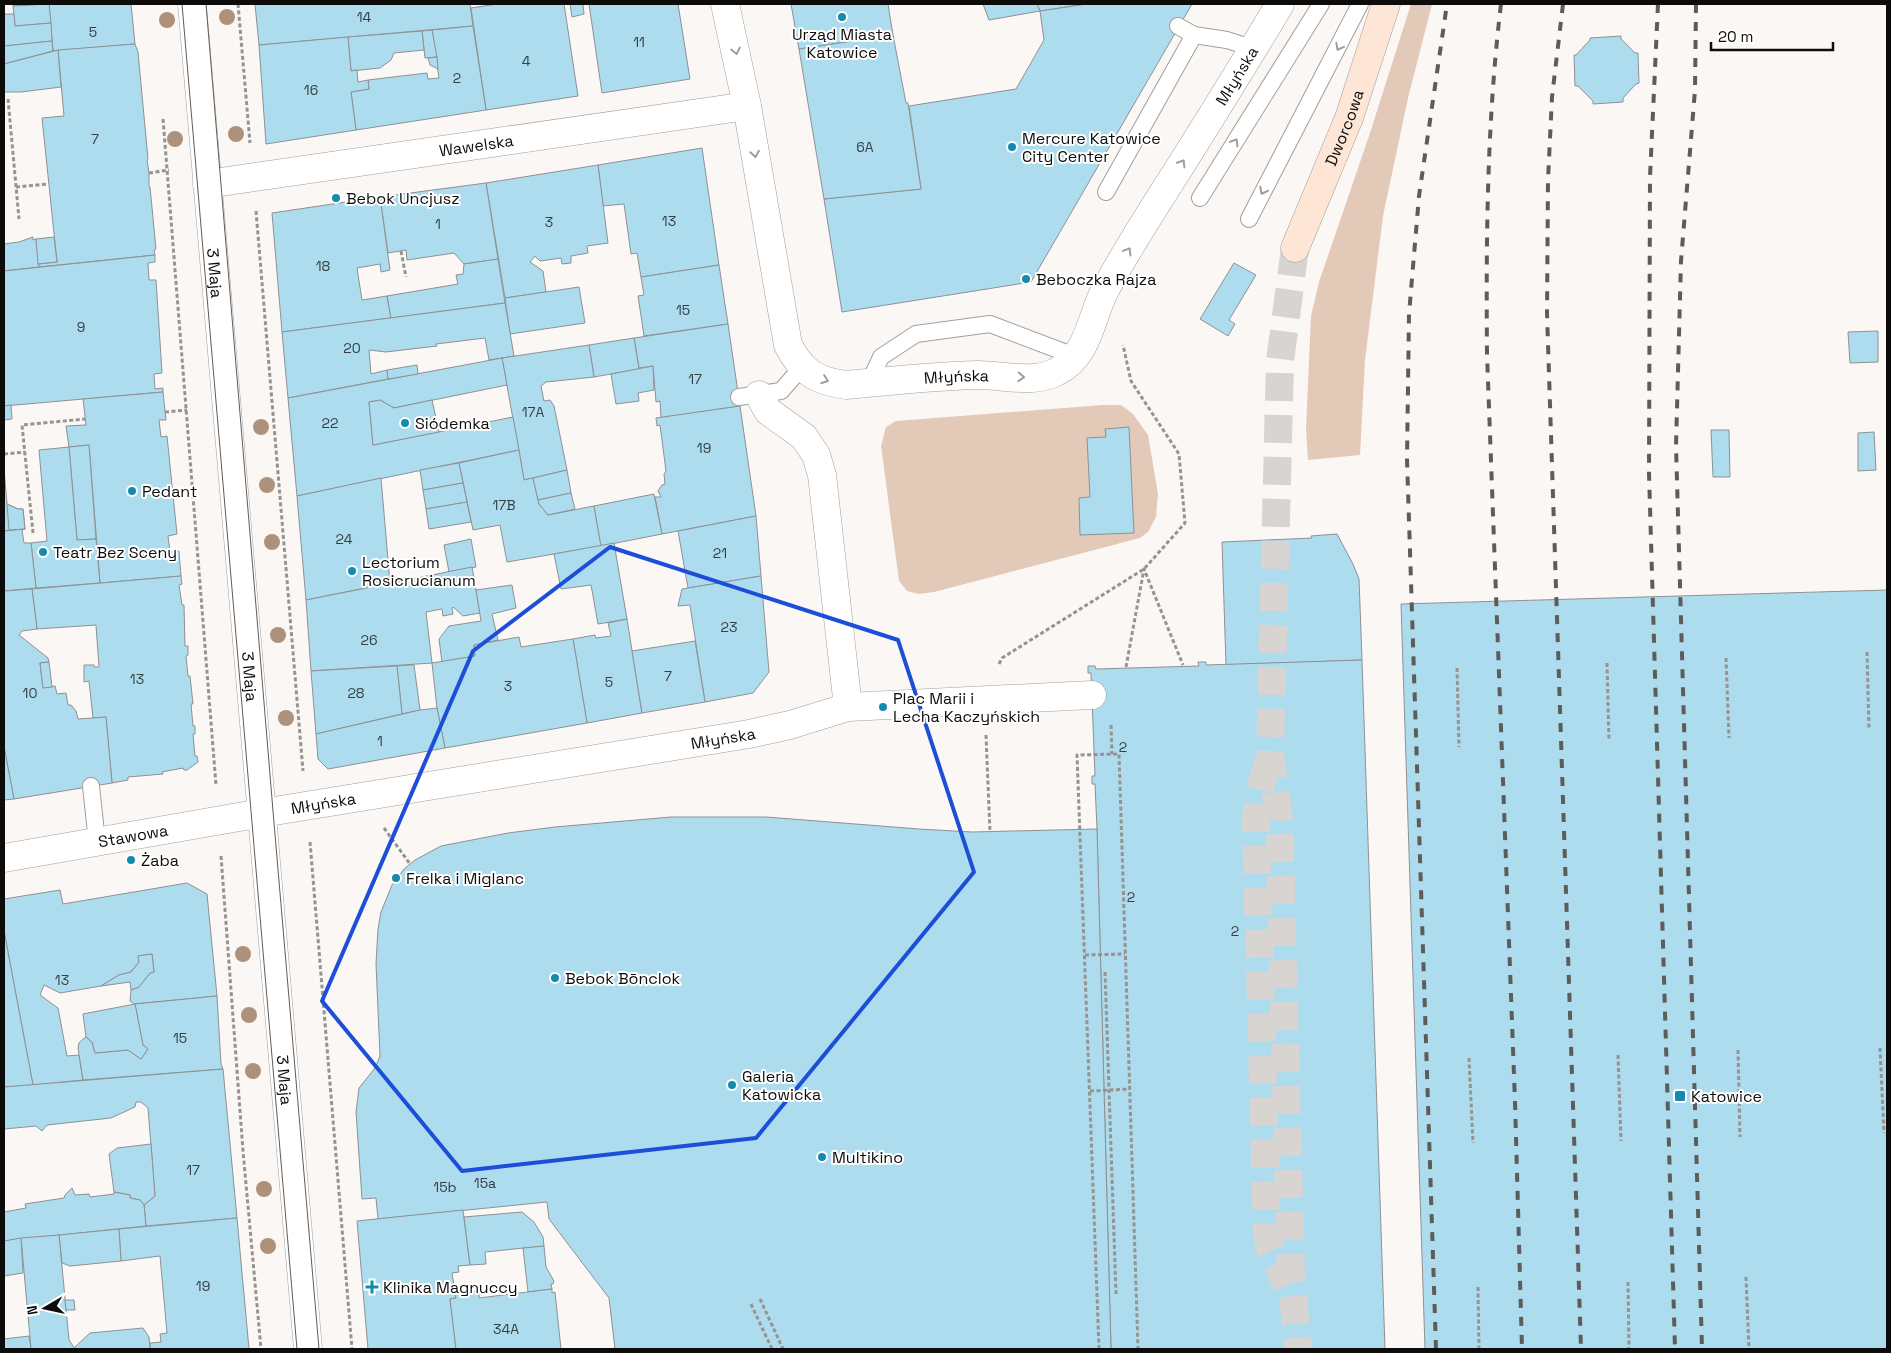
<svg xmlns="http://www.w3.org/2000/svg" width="1891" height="1353" viewBox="0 0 1891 1353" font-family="'Space Grotesk',sans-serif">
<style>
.green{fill:#e3c9b8}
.building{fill:#aedcef;stroke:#8d9193}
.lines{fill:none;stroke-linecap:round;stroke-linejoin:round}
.secondary-tunnel{stroke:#d7d4d1;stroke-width:28;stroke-dasharray:28 14;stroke-linecap:butt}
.lane-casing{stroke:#a29f9c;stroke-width:18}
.street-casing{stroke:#a29f9c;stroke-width:29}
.secondary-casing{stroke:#a29f9c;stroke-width:29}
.path{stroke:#969391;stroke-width:3;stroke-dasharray:4 2.5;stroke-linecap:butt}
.lane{stroke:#fff;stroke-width:16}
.street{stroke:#fff;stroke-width:28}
.secondary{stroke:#fde6d6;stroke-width:28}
.tram{stroke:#5e5c5a;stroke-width:1}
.rail{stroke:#5e5c5a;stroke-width:4;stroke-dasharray:9 9;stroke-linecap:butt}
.tree{fill:#ad917a}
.oneway{stroke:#9e9e9d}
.marked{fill:none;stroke:#1d4ed8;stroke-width:4;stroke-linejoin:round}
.poi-dot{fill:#158aae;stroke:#fff;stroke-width:2}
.labels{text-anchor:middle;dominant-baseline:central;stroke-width:4;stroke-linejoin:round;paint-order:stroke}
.number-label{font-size:14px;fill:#354044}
.poi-label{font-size:16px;fill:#0d0c0b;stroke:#fff;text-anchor:start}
.street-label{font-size:16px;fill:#0d0c0b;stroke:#fff}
</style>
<rect width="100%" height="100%" fill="#fbf7f4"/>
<g class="green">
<path d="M1411,4H1432L1408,98L1383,216L1365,360L1360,455L1308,460L1306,428L1311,316L1319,282L1370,133Z"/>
<path d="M1103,405H1121L1133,414L1148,435L1158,494L1156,517L1148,532L1140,538L934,592L919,594L907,591L899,581L881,446L886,427L896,421Z"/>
</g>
<g class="building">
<path d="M13,4H37V5L13,6Z"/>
<path d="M37,4H131L135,44L53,51L49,4Z"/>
<path d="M49,4L51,23L15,26L13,6Z"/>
<path d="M255,4H470L473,26L259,45Z"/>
<path d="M497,4H564L578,96L486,110L471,8Z"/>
<path d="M570,4H583L584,14L572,17Z"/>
<path d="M589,4H678L690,79L602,93Z"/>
<path d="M791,4H888L893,35L799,49Z"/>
<path d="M983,4H1037L1040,11L989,20Z"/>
<path d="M1037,4H1087L1040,11Z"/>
<path d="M1087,4H1192L1031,282L842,312L824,199L921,189L909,106L1016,89L1044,40L1040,11Z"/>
<path d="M4,14H14L15,26L51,23L52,41L4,46Z"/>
<path d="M473,26L486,110L356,130L351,92L369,89L368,80L427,73L428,79L439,78L432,30Z"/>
<path d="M432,30L437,57L425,58L422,31Z"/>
<path d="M422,31L424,50L394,53L391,60L380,68L351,71L348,37Z"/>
<path d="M893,35L906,103H908L921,189L824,199L799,49Z"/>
<path d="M1621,36V39L1635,53H1638L1639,83L1636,84L1623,98V102L1593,104V101L1578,86H1575L1574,55H1576L1590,40V38Z"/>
<path d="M348,37L351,71L357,70L358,82L368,80L369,89L351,92L356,130L266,144L259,45Z"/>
<path d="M52,41L53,51L4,64V46Z"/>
<path d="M135,44L138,52L148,159L147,160L149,173V187H150L156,249L154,250L155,255L39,267L38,264L57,262L42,118L64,116L58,50Z"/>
<path d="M58,50L61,87L21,92H4V64Z"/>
<path d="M437,57L438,69L430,65L428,58Z"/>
<path d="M702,148L719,265L641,277L637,253L631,254L624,204L603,206L598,165Z"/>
<path d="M598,165L608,243L587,246L588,253L571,256V263L562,264L561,258L540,261L535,256L530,262L543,271L546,292L505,298L486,183Z"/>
<path d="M486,183L498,259L464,264L454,253L407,260L406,250L388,253L380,197Z"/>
<path d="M380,197L390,270L381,272L380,264L357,268L362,300L387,296L391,318L282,332L272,213Z"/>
<path d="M33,237V240L36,239L39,267L4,271V244L19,242Z"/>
<path d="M54,237L57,262L38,264L36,239Z"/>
<path d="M155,255V262L148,263L149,280H156L162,373L154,374L155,389L163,388V392L4,406V271Z"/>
<path d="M498,259L505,303L391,318L387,296L458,284L456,275L463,274L464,264Z"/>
<path d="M1234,263L1256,275L1229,320L1235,324L1228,336L1200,319Z"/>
<path d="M719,265L728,324L644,336L638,296L644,295L641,277Z"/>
<path d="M579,287L585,323L510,334L505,298Z"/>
<path d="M505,303L514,356L489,360L485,338L436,344L437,346L386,352L369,350L371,374L387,370L388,379L288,398L282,332Z"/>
<path d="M728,324L740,406L661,418L660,401L656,402L653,366L639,368L634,338Z"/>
<path d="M1878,331V362L1850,363L1848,332Z"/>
<path d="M634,338L639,369L594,377L589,345Z"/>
<path d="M589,345L594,377L546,382L541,386L544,401L550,400L554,406L567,470L524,480L502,358Z"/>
<path d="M502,358L507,385L394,408L380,400L369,402L373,445L513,417L519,450L297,496L288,398Z"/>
<path d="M417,365L418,374L388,379L387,370Z"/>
<path d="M653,366L654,390L638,393L639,401L616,404L611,374Z"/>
<path d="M163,392L166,420H159L161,437L167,436L177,534L168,536L170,552L179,551L181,576L100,583L89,445L69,447L66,426L86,425L83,399Z"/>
<path d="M380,400L394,408L432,400L439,432L373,445L369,402Z"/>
<path d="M11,405L12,419L4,420V406Z"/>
<path d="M740,406L756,516L662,534L655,497H661L658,491L662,485L665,484L664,474L666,471L660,425L657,426L656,418Z"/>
<path d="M1129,427L1134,533L1080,535L1079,498L1090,497L1087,438L1106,437L1105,429Z"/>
<path d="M1711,430H1729L1730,477H1713Z"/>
<path d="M1874,432L1876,470L1858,471V433Z"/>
<path d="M89,445L96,539L77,540L69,447Z"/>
<path d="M69,447L77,540L96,539L100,583L36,588L31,543L47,541L39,450Z"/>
<path d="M519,450L524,480L533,478L539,504L548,515L594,506L601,546L507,562L500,525L473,530L459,463Z"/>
<path d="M459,463L463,483L423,490L420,470Z"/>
<path d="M4,469L7,504L18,509H23L25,529L4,531Z"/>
<path d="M567,470L571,493L538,500L533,478Z"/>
<path d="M381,478L390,583L306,600L297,496Z"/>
<path d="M463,483L467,502L426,509L423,490Z"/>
<path d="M571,493L575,509L548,515L539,504L538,500Z"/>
<path d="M654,494L662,534L601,546L594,506Z"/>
<path d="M467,502L471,522L429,529L426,509Z"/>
<path d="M7,504L18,509H23L25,529L9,530Z"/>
<path d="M756,516L761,576L688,588L678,531Z"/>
<path d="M25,529L22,530L24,543H31L36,588L4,591V531Z"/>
<path d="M1337,534L1353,564L1359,579L1362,660L1226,665L1222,542L1312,538L1311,536Z"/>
<path d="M471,539L476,567L449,572L444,545Z"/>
<path d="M614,543L627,619L598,624L591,585L561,589L554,554Z"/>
<path d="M472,567L480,613L463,616L453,607L452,608L453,614L443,616L442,609L426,612L432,663L311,671L306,600Z"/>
<path d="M181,576L182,584L179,585L182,605H184L185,646H188V655L186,656L188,676H190L193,704H191L193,726H195V734H193L195,756H197L198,762L187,770H184L183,768L162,772L163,774L128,777V780L112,783L106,717L93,718L89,681L84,682V665H94V667H99L96,625L37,629L32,589Z"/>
<path d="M761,576L769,672L753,693L705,702L690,605L678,606L682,589Z"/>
<path d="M512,585L516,608L492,614L498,640L474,645L475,656L442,662L439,639L449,626L481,621L476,590Z"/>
<path d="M32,589L37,629L22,631L19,635L48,658L49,662L40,663L43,688L55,686L57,694L66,693L68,705H71L76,711L78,719L106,717L112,783L14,799L4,747V591Z"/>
<path d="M1887,590V1349H1425L1401,604Z"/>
<path d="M627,619L642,713L587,723L573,639L595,635L596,638L611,636L608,623Z"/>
<path d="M519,637L521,647L573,639L587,723L445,748L437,708L432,663L475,656L474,645Z"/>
<path d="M695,641L705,702L642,713L632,651Z"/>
<path d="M1362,660L1385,1349H1111L1097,829L1095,784H1092V776H1095L1091,673H1088V666H1095L1096,669L1199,666L1198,662H1206V665Z"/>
<path d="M49,662L52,687L43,688L40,663Z"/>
<path d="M410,665H414L420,710L402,714L397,666Z"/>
<path d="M397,666L402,714L316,734L311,671Z"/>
<path d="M437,708L445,748L328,769L318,759L316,734L420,710Z"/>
<path d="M4,747L14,799L4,800Z"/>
<path d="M671,817H766L919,829L972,832L1097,829L1111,1349H615L609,1298L549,1219L547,1202L378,1219L376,1198L362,1199L356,1112L359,1088L375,1068L380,1056L376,964L378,929L381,912L392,885L404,869L415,860L441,846L508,833L555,827Z"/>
<path d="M187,883L207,894L217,996L134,1004L130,1001L131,990L139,987L150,973L154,972L152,954L138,956L139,962L131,972L119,975L101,986L60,993L44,985L40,995L58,1008L67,1056L79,1055L83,1080L33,1085L4,931V899L60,890L63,904Z"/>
<path d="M4,931L33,1085L4,1087Z"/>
<path d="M152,954L154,972L150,973L139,987L131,990L130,982L101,986L119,975L131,972L139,962L138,956Z"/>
<path d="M217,996L221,1064L223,1069L83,1080L78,1048L79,1043L83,1039L86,1037L92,1042L95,1053L128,1050L141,1059L148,1049L143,1045L135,1004Z"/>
<path d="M135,1004L143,1045L148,1049L141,1059L128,1050L95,1053L92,1042L86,1037L83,1014Z"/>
<path d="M223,1069L237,1218L146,1226L144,1205L155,1196L148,1108L141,1102H136L135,1107L111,1118L47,1125L42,1131L36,1126L4,1129V1087Z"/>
<path d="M151,1144L155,1196L144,1205L140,1200L130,1198V1195L114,1192L109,1154L117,1148Z"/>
<path d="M72,1188L75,1195L89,1194L90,1197L114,1194V1192L130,1195V1198L140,1200L144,1205L146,1226L4,1241V1212L26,1208L25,1204L64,1198L65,1195Z"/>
<path d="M463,1210L470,1265L458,1266L459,1272L452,1273L456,1298L450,1299L456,1349H368L357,1221Z"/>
<path d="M522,1212L534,1222L543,1237L544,1246L485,1252L486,1264L470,1265L464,1217Z"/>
<path d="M237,1218L249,1349H150V1343L161,1342L160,1334L167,1333L160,1256L121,1261L119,1229Z"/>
<path d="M119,1229L121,1261L70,1266L62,1263L59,1235Z"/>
<path d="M59,1235L69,1340L75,1349H31L21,1238Z"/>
<path d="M21,1238L23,1273L4,1276V1241Z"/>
<path d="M544,1246L546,1267L554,1281L553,1284H551L552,1289L528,1292L523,1248Z"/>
<path d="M552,1289V1293L555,1292L561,1349H456L450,1299L456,1298L455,1294L479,1291V1298Z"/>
<path d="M65,1300H74L75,1310H66Z"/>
<path d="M143,1328L149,1337L150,1349H75V1347L90,1333Z"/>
<path d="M29,1336L31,1349H4V1339Z"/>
</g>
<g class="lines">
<g class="secondary-tunnel">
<path d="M1295,248L1280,361L1270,755L1279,819L1291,1275L1298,1349"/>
<path d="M1268,763L1259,793L1256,822L1267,1233L1270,1248L1287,1285"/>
</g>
<defs>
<g id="lane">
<path d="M1178,26L1194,35L1227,40L1255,49"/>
<path d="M1106,192L1194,35"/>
<path d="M1200,198L1321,4"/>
<path d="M1249,219L1360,4"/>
<path d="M869,383L881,357L916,334L990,324L1077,357"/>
<path d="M739,397L781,391L802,367"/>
<path d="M91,786L97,842"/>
</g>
<g id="street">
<path id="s1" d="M192,4L308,1349"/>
<path id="s2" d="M725,4L747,106L788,345C802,372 816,381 846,385C890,381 934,376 978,375C1003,375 1033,384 1056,372C1089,356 1090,319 1105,290C1128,247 1155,206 1181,165C1215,111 1248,58 1280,4"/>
<path id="s3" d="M207,184L747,106"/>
<path d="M848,707L1092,695"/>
<path id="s4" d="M4,858L262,813L749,734L790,725L848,707L822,475L816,455L804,437L768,411L759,395"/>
</g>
<g id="secondary">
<path id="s5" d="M1295,248L1349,118L1386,4"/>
</g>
</defs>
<use href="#lane" class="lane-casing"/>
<use href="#street" class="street-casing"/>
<use href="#secondary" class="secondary-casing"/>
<g class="path">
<path d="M238,4L250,143"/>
<path d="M8,99L19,219"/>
<path d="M163,119L216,785"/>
<path d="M149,173L169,170"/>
<path d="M16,187L48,184"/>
<path d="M256,211L303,771"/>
<path d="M401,251L406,277"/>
<path d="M165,412L187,410"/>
<path d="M4,454L25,452"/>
<path d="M33,533L22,425L85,419"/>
<path d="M1867,652L1869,730"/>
<path d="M1726,658L1729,738"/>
<path d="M1607,663L1609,741"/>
<path d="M999,664L1002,658L1144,569L1185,523L1179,454L1131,381L1123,345"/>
<path d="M1126,667L1144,569L1183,665"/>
<path d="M1457,668L1459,747"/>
<path d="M1111,725L1112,754"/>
<path d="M986,735L990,832"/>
<path d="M384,828L410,864"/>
<path d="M310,842L352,1349"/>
<path d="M221,856L243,1151L261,1349"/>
<path d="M1085,955L1125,954"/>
<path d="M1105,972L1116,1294"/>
<path d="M1880,1048L1884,1133"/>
<path d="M1738,1050L1740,1137"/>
<path d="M1618,1055L1621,1141"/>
<path d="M1469,1058L1473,1143"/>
<path d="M1090,1091L1129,1089"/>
<path d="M1746,1277L1749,1349"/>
<path d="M1628,1282L1629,1349"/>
<path d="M1478,1287L1479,1349"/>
<path d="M760,1299L783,1349"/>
<path d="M751,1304L772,1349"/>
<path d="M1099,1349L1077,755L1119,754L1138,1349"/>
</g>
<use href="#lane" class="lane"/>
<use href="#street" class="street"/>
<use href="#secondary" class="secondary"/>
<g class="tram">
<path d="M182,4L297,1349"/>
<path d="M206,4L273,811L319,1349"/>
</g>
<g class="rail">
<path d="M1501,4C1487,120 1486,237 1487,354L1515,1102L1522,1349"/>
<path d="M1563,4L1552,97L1548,180L1547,313L1581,1349"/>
<path d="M1658,4L1650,177L1649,473L1675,1349"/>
<path d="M1696,4L1695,90L1681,261L1676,446L1702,1349"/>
<path d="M1436,1349L1407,459L1409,314L1419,196L1447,4"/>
</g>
</g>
<g class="tree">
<circle cx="227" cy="17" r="8"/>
<circle cx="167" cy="20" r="8"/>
<circle cx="236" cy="134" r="8"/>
<circle cx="175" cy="139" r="8"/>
<circle cx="261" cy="427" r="8"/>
<circle cx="267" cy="485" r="8"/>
<circle cx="272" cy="542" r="8"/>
<circle cx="278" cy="635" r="8"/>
<circle cx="286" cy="718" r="8"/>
<circle cx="243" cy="954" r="8"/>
<circle cx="249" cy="1015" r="8"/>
<circle cx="253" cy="1071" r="8"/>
<circle cx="264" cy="1189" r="8"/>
<circle cx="268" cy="1246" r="8"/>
</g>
<defs><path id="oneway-chevron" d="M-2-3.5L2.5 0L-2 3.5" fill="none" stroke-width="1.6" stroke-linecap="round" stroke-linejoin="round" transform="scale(1.25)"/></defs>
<g class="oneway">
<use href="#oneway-chevron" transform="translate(1339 47) rotate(118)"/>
<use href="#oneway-chevron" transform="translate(736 51) rotate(78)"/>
<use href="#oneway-chevron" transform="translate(1235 142) rotate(-58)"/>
<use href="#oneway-chevron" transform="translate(755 154) rotate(81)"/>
<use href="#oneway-chevron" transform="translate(1182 163) rotate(-58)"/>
<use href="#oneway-chevron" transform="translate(1263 191) rotate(118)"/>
<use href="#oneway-chevron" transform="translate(1128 251) rotate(-59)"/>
<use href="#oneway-chevron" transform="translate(1021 377) rotate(3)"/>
<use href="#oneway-chevron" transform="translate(825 380) rotate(20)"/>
</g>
<path class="marked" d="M610,547L898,640L974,872L756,1138L462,1171L322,1001L473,651Z"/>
<g class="poi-dot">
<circle cx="842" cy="17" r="5"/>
<circle cx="1012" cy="147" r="5"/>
<circle cx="336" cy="198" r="5"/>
<circle cx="1026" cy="279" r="5"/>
<circle cx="405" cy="423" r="5"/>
<circle cx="132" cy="491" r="5"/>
<circle cx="43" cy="552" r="5"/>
<circle cx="352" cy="571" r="5"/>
<circle cx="883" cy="707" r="5"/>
<circle cx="131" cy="860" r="5"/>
<circle cx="396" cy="878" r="5"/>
<circle cx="555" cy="978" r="5"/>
<circle cx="732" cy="1085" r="5"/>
<rect x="1674" y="1090" width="12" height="12" rx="2.5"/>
<circle cx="822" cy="1157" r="5"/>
<path d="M369.5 1279.5h5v5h5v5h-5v5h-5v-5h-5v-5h5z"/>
</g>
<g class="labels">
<g class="number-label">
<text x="364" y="17">14</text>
<text x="93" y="32">5</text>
<text x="639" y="42">11</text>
<text x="526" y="61">4</text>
<text x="457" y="78">2</text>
<text x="311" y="90">16</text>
<text x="95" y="139">7</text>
<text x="865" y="147">6A</text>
<text x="669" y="221">13</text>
<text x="549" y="222">3</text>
<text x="438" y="224">1</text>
<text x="323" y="266">18</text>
<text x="683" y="310">15</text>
<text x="81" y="327">9</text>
<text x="352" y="348">20</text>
<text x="695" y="379">17</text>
<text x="533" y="412">17A</text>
<text x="330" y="423">22</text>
<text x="704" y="448">19</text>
<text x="504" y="505">17B</text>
<text x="344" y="539">24</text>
<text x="720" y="553">21</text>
<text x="729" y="627">23</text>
<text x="369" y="640">26</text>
<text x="668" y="676">7</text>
<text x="137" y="679">13</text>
<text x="609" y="682">5</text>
<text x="508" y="686">3</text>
<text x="30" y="693">10</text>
<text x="356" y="693">28</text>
<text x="380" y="741">1</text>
<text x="1123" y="747">2</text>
<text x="1131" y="897">2</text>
<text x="1235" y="931">2</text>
<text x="62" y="980">13</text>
<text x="180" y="1038">15</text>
<text x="193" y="1170">17</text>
<text x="485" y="1183">15a</text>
<text x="445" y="1187">15b</text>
<text x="203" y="1286">19</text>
<text x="506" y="1329">34A</text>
</g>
<g class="poi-label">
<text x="842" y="34" text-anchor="middle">Urząd Miasta<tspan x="842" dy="18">Katowice</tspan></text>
<text x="1022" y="138">Mercure Katowice<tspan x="1022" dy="18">City Center</tspan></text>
<text x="346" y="198">Bebok Uncjusz</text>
<text x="1036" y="279">Beboczka Rajza</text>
<text x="415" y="423">Siódemka</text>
<text x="142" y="491">Pedant</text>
<text x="53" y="552">Teatr Bez Sceny</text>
<text x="362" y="562">Lectorium<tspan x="362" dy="18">Rosicrucianum</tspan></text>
<text x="893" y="698">Plac Marii i<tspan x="893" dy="18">Lecha Kaczyńskich</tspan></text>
<text x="141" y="860">Żaba</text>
<text x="406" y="878">Frelka i Miglanc</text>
<text x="565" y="978">Bebok Bōnclok</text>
<text x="742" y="1076">Galeria<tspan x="742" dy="18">Katowicka</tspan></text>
<text x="1691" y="1096">Katowice</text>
<text x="832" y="1157">Multikino</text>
<text x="383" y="1287">Klinika Magnuccy</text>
</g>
<g class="street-label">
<text stroke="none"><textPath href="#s2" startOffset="982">Młyńska</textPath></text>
<text stroke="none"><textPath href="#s5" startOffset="130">Dworcowa</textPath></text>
<text stroke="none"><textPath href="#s3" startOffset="272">Wawelska</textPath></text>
<text stroke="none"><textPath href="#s1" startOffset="270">3 Maja</textPath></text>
<text stroke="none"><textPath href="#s2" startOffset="532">Młyńska</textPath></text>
<text stroke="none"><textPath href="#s1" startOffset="675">3 Maja</textPath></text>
<text stroke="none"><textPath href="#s4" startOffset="729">Młyńska</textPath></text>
<text stroke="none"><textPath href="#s4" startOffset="324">Młyńska</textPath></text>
<text stroke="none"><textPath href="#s4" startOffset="131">Stawowa</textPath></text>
<text stroke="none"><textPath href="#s1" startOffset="1080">3 Maja</textPath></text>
</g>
</g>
<rect width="1891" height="1353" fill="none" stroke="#0d0c0b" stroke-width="10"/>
<g transform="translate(45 1308) rotate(261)" stroke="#ffffff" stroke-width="4" paint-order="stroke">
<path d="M0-4L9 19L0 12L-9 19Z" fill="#0d0c0b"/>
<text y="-8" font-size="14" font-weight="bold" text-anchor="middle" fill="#0d0c0b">N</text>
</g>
<path d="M1711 42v8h122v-8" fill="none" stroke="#0d0c0b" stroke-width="2.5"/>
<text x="1718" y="42" font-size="15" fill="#0d0c0b" stroke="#ffffff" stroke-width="4" paint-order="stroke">20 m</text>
</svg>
